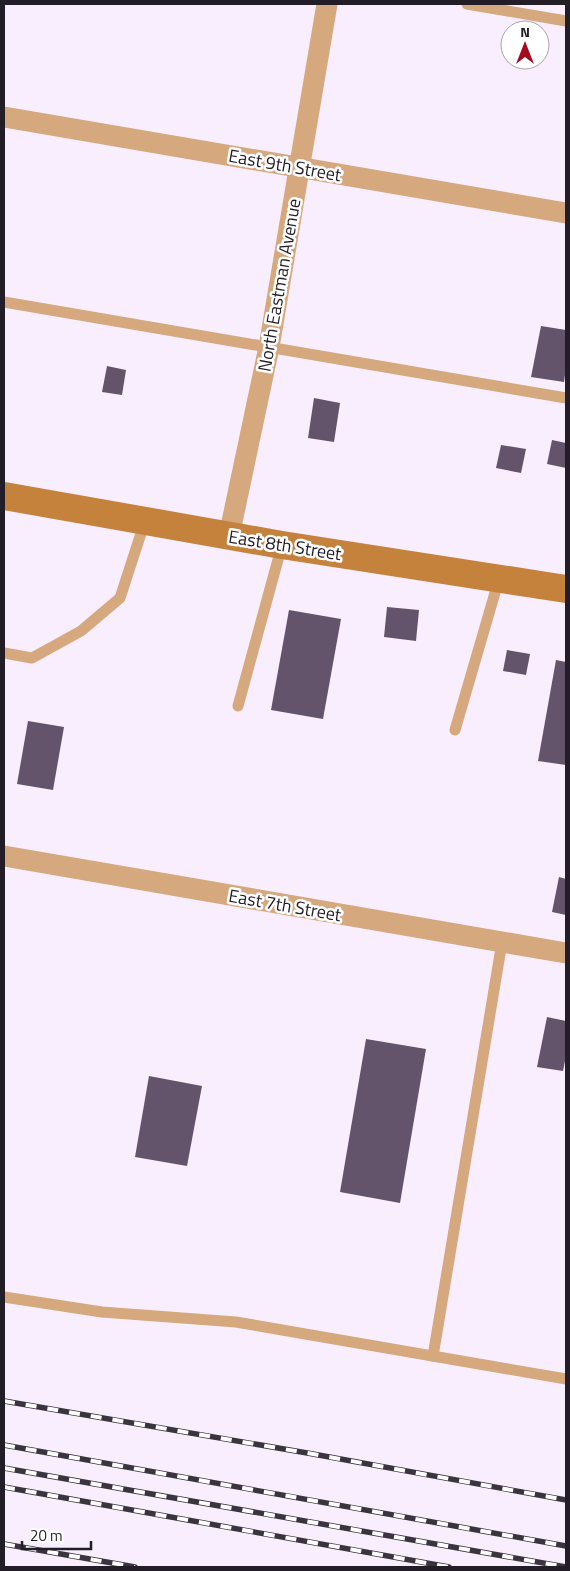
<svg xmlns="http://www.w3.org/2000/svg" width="570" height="1571" viewBox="0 0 570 1571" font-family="'Titillium Web',sans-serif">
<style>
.building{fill:#64546b}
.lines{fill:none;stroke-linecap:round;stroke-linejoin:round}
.lane{stroke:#d5a87e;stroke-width:11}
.street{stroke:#d5a87e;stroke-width:21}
.secondary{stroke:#c4823d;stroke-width:28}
.rail-casing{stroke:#3b343f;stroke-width:5.5}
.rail{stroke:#fff;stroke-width:4;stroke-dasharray:11;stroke-linecap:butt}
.labels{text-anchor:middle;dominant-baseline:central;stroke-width:5;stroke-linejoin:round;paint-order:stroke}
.street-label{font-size:18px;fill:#231d27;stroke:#fff}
</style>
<rect width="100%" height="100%" fill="#f9eefe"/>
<g class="building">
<path d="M541,326L566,330V368L564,382L531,377Z"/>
<path d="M107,366L126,370L122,395L102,392Z"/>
<path d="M314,398L340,403L334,442L308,438Z"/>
<path d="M552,440L566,443V468L547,464Z"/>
<path d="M501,445L526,449L521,473L496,468Z"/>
<path d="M387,607L419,610L416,641L384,637Z"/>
<path d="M289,610L341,619L323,719L271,710Z"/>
<path d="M507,650L530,654L526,675L503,671Z"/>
<path d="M556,660L566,662V765L538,761Z"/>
<path d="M28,721L64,727L53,790L17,784Z"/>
<path d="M559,877L566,879V915L552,912Z"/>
<path d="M547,1017L566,1021V1056L563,1071L537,1067Z"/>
<path d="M366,1039L426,1049L400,1203L340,1192Z"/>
<path d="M149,1076L202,1086L187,1166L135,1157Z"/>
</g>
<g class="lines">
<g class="lane">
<path d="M467,4L566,21"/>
<path d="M4,302L566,398"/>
<path d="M4,653L32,658L81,631L120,598L145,521"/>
<path d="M238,706L282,545"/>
<path d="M455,730L499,579"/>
<path d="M4,1297L102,1312L236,1322L566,1379"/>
<path d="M433,1356L502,942"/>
</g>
<g class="street">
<path d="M4,117L566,213"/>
<path d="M229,536L269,347L327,4"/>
<path d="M4,856L566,953"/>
</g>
<path class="secondary" d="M4,496L282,545L566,589"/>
<defs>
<g id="rail">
<path d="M4,1401L313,1454L566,1500"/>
<path d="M4,1445L566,1546"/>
<path d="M4,1468L566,1567"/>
<path d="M4,1487L449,1567"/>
<path d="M4,1544L135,1567"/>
</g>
</defs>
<use href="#rail" class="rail-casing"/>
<use href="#rail" class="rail"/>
</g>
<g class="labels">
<g class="street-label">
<text transform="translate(285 165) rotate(10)">East 9th Street</text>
<text transform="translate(279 285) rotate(-80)">North Eastman Avenue</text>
<text transform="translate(285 545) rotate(9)">East 8th Street</text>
<text transform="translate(285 905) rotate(10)">East 7th Street</text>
</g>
</g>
<rect width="570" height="1571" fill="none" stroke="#231d27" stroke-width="10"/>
<g transform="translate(525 45)"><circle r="24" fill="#ffffff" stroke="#a7a5a9"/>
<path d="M0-4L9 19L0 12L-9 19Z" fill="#a50b1f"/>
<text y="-8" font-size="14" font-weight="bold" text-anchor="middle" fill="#231d27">N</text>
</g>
<path d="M22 1541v8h69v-8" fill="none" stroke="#231d27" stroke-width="2.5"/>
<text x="30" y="1541" font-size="15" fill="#231d27" stroke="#ffffff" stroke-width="4" paint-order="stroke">20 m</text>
</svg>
